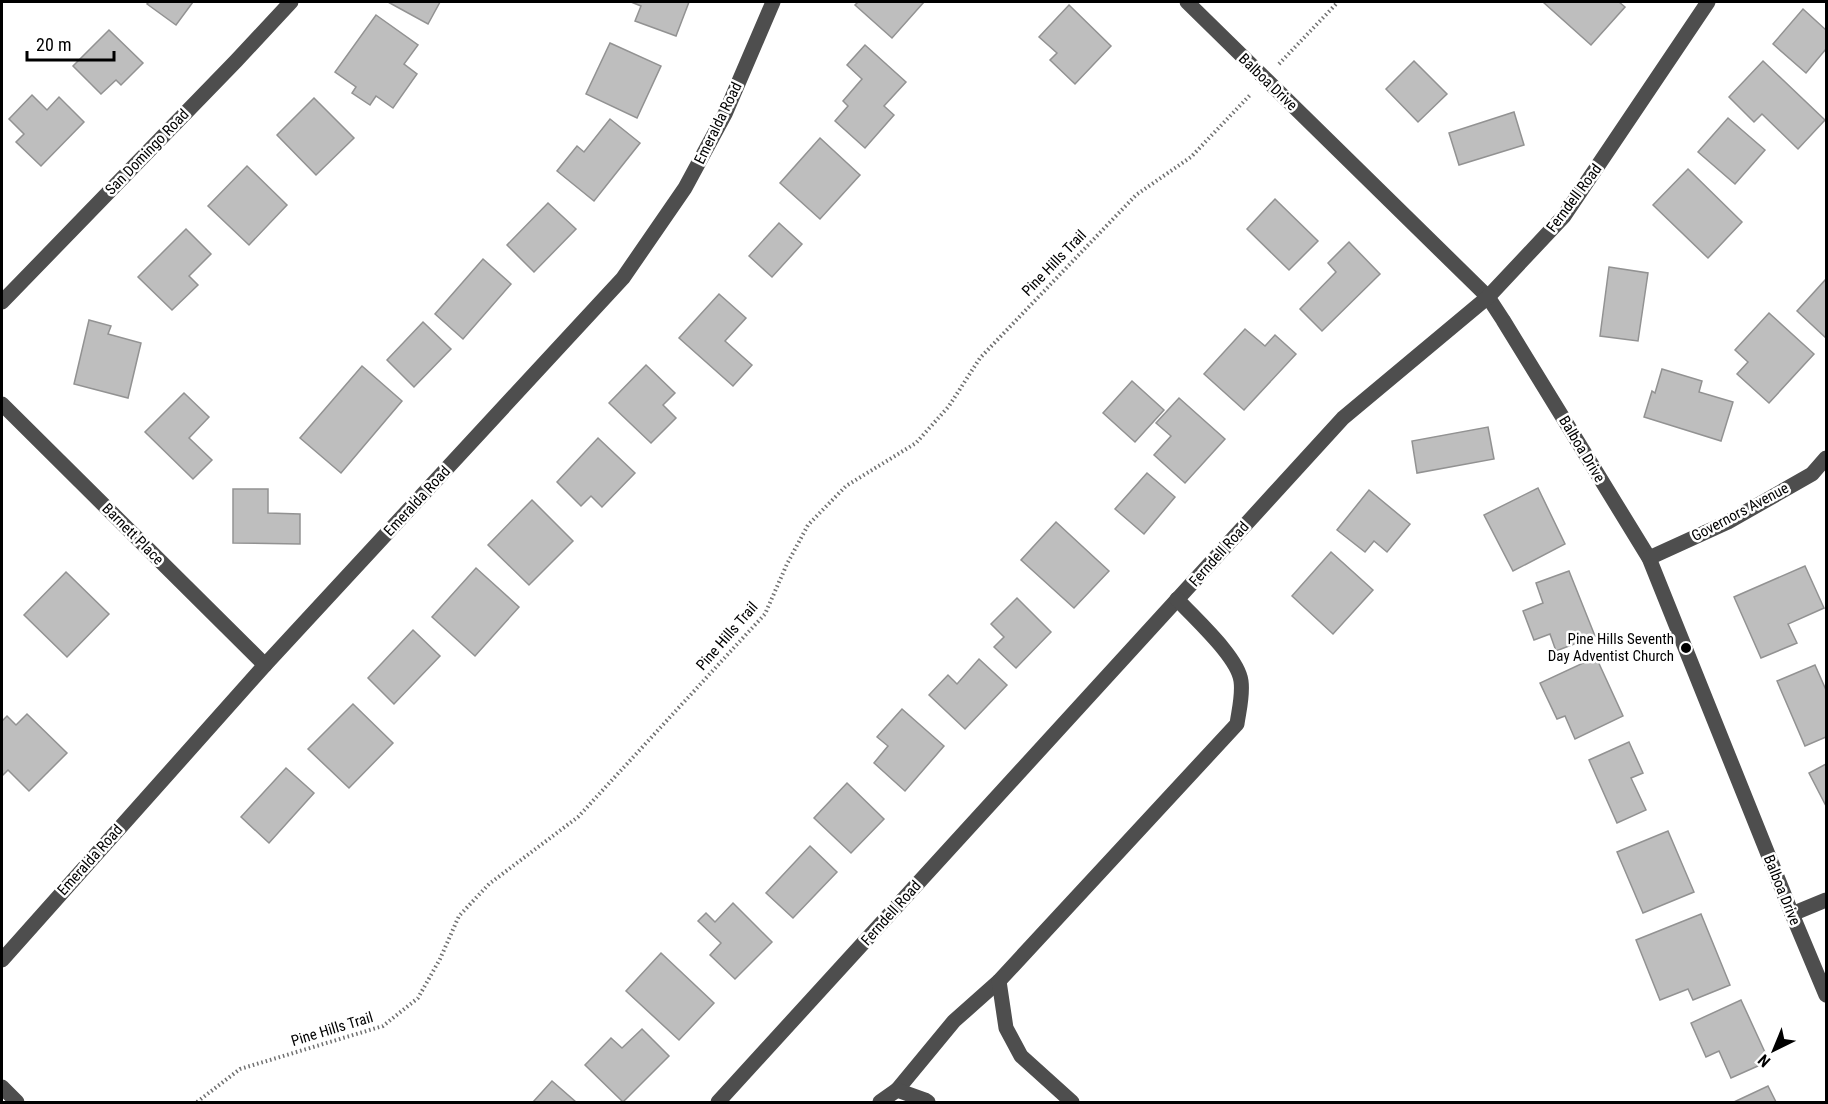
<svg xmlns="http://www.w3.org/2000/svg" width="1828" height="1104" viewBox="0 0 1828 1104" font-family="'Roboto Condensed',sans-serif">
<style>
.building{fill:#bebebe;stroke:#929292;stroke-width:1.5}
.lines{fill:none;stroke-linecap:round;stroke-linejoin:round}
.path{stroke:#707070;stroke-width:4;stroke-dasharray:1.5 3;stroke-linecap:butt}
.minor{stroke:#4e4e4e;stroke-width:15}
.poi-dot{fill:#000;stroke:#fff;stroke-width:2}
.labels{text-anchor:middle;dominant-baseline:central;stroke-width:5;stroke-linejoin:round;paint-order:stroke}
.street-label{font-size:15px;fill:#000;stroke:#fff}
.poi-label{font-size:15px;fill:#000;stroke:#fff;text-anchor:end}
</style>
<rect width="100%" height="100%" fill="#fff"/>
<g class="building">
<path d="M149,2H193L176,25L147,4Z"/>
<path d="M388,2H440L428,24Z"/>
<path d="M631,2H689L676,36L635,21L641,6Z"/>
<path d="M858,2H924L892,38L855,5Z"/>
<path d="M1543,2H1619L1625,7L1591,45Z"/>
<path d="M1069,5L1111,46L1075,84L1050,60L1057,53L1039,37Z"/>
<path d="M1803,9L1826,30V49L1806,73L1773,44Z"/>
<path d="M376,15L418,45L404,64L417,74L393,108L376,96L370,105L352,93L356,87L335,72Z"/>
<path d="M109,30L143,63L121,85L116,80L101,94L73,66Z"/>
<path d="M610,43L661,66L637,118L586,94Z"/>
<path d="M865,45L906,82L884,106L894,115L865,148L835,121L848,106L843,101L862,79L847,65Z"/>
<path d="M1414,61L1447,94L1418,122L1386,89Z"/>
<path d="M1763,61L1825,120L1798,149L1762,114L1754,122L1729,97Z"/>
<path d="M32,95L47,110L59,97L84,122L41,166L16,142L24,134L9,119Z"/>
<path d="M314,98L354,138L316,175L277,135Z"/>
<path d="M1514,112L1524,145L1459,165L1449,133Z"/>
<path d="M1728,118L1765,150L1735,184L1698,152Z"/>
<path d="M610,119L640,143L594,201L557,171L577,146L584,152Z"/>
<path d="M820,138L860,175L820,219L780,183Z"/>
<path d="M247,166L287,205L249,245L208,206Z"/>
<path d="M1688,169L1742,222L1708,258L1653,205Z"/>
<path d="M1275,199L1318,241L1289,270L1247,229Z"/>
<path d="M548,203L576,229L534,272L507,245Z"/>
<path d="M779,223L802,244L772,277L749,256Z"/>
<path d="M186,229L211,254L189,276L198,285L172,310L138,277Z"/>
<path d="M1349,242L1380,274L1322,331L1300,309L1336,272L1328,263Z"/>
<path d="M483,259L511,284L463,339L435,314Z"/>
<path d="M1609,267L1648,273L1638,341L1600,336Z"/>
<path d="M1826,279V338L1797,311Z"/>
<path d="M719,294L746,318L725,341L752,365L733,386L679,338Z"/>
<path d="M1769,313L1814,354L1769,403L1737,374L1748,362L1735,350Z"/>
<path d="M89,320L111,326L108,334L141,343L128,398L74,384Z"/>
<path d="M423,322L451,349L414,387L387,360Z"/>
<path d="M1245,329L1265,346L1275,335L1296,354L1244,410L1204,374Z"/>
<path d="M646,365L675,393L663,405L676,418L651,443L609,403Z"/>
<path d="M362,366L402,401L341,473L300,438Z"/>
<path d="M1662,369L1702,381L1699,392L1733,402L1721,441L1644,417L1652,391L1655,393Z"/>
<path d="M1132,381L1164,410L1135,442L1103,413Z"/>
<path d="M184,393L209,417L189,438L212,460L193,479L145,432Z"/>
<path d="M1179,398L1225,439L1185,483L1154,455L1171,436L1156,423Z"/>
<path d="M1488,427L1494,459L1417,473L1412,441Z"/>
<path d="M598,438L635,473L602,507L591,496L581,506L557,482Z"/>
<path d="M1147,473L1175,497L1144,534L1115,509Z"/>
<path d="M1538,488L1565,544L1513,571L1484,515Z"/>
<path d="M233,489H268V513L300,514V544L233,543Z"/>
<path d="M1369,490L1410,524L1387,552L1374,541L1365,552L1337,530Z"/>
<path d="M532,500L573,541L529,585L488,545Z"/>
<path d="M1056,522L1109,571L1074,608L1021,560Z"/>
<path d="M1331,552L1373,590L1333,634L1292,596Z"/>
<path d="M1805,566L1824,608L1788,624L1797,643L1761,658L1734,597Z"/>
<path d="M476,568L519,607L475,656L432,617Z"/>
<path d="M1569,571L1595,636L1556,651L1550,634L1534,640L1523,611L1543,603L1536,583Z"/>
<path d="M66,572L109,614L67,657L24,615Z"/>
<path d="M1017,598L1051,632L1016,668L994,647L1004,637L991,624Z"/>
<path d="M413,630L440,656L394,704L368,678Z"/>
<path d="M1596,657L1623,716L1575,739L1565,716L1557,719L1540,683Z"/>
<path d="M979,659L1007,685L965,729L929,695L948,675L957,684Z"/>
<path d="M1815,665L1826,690V737L1805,746L1777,681Z"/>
<path d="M353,704L393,743L349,788L308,749Z"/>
<path d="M902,709L944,746L905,791L874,763L888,746L877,737Z"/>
<path d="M27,714L67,753L29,791L8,770L2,776V721L7,716L16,725Z"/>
<path d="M1629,742L1643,773L1631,778L1646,810L1617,823L1589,760Z"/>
<path d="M1826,764V806L1809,773Z"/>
<path d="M286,768L314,793L269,843L241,817Z"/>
<path d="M847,783L884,819L851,853L814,818Z"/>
<path d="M1668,831L1694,892L1643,913L1617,852Z"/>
<path d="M810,846L837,872L793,918L766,893Z"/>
<path d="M733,903L772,942L735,979L710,955L721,943L698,921L706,913L715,922Z"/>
<path d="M1701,914L1730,985L1693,1000L1688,989L1660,1000L1636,940Z"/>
<path d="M661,953L714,1003L679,1040L626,991Z"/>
<path d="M1741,1000L1769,1061L1731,1078L1719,1051L1706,1057L1691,1023Z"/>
<path d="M642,1029L669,1056L623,1102L585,1065L611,1038L622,1048Z"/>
<path d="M552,1081L576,1102H533Z"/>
<path d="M1768,1086L1776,1102H1734Z"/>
</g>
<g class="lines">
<g class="path">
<path d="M1279,64L1338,2"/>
<path d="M197,1102L240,1069L383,1026L418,998L440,959L459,916L489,884L578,817L765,614L787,564L808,525L846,486L916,443L949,406L980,358L1136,195L1191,157L1250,95"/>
</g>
<g class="minor">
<path d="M1187,2L1488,297L1503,320L1649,558L1792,914L1826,995"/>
<path d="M2,302L236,61L291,2"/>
<path d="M2,404L265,665"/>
<path d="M1649,558L1728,522L1812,474L1826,458"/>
<path d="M1792,914L1826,900"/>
<path d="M2,960L265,665L623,278L685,188L725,114L773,2"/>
<path d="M2,1087L17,1102"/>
<path d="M897,1090L954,1021L999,981"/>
<path d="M718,1102L1343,418L1488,297L1564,216L1708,2"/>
<path d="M880,1102L897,1090L925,1100L928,1102"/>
<path d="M1072,1102L1021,1056L1006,1028L999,981L1237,724C1239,710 1243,695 1241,681C1238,657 1195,619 1177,599"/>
</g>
</g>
<circle class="poi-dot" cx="1686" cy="648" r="6"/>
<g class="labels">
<g class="street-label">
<text transform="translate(1268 82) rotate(44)">Balboa Drive</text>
<text transform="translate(718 123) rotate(-64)">Emeralda Road</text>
<text transform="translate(147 152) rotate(-46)">San Domingo Road</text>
<text transform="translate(1574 198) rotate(-53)">Ferndell Road</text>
<text transform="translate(1054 263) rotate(-46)">Pine Hills Trail</text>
<text transform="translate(1582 449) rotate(59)">Balboa Drive</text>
<text transform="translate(417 501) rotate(-47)">Emeralda Road</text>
<text transform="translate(1740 512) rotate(-28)">Governors Avenue</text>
<text transform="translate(133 534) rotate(45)">Barnett Place</text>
<text transform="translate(1219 554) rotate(-48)">Ferndell Road</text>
<text transform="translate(727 636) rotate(-49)">Pine Hills Trail</text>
<text transform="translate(90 860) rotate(-48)">Emeralda Road</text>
<text transform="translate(1782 890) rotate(68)">Balboa Drive</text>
<text transform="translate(891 913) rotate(-48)">Ferndell Road</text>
<text transform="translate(332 1029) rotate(-17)">Pine Hills Trail</text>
</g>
<g class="poi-label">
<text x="1674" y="639">Pine Hills Seventh<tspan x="1674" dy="17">Day Adventist Church</tspan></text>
</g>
</g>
<rect width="1828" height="1104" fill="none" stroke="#000000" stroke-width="6"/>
<g transform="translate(1774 1050) rotate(223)" stroke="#ffffff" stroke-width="4.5" paint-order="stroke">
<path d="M0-4.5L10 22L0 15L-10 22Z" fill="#000000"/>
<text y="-9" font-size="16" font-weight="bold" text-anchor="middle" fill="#000000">N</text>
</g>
<path d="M27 51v9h87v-9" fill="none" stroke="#000000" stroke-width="3"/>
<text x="36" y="51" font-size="18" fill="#000000" stroke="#ffffff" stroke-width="4.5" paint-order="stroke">20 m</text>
</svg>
